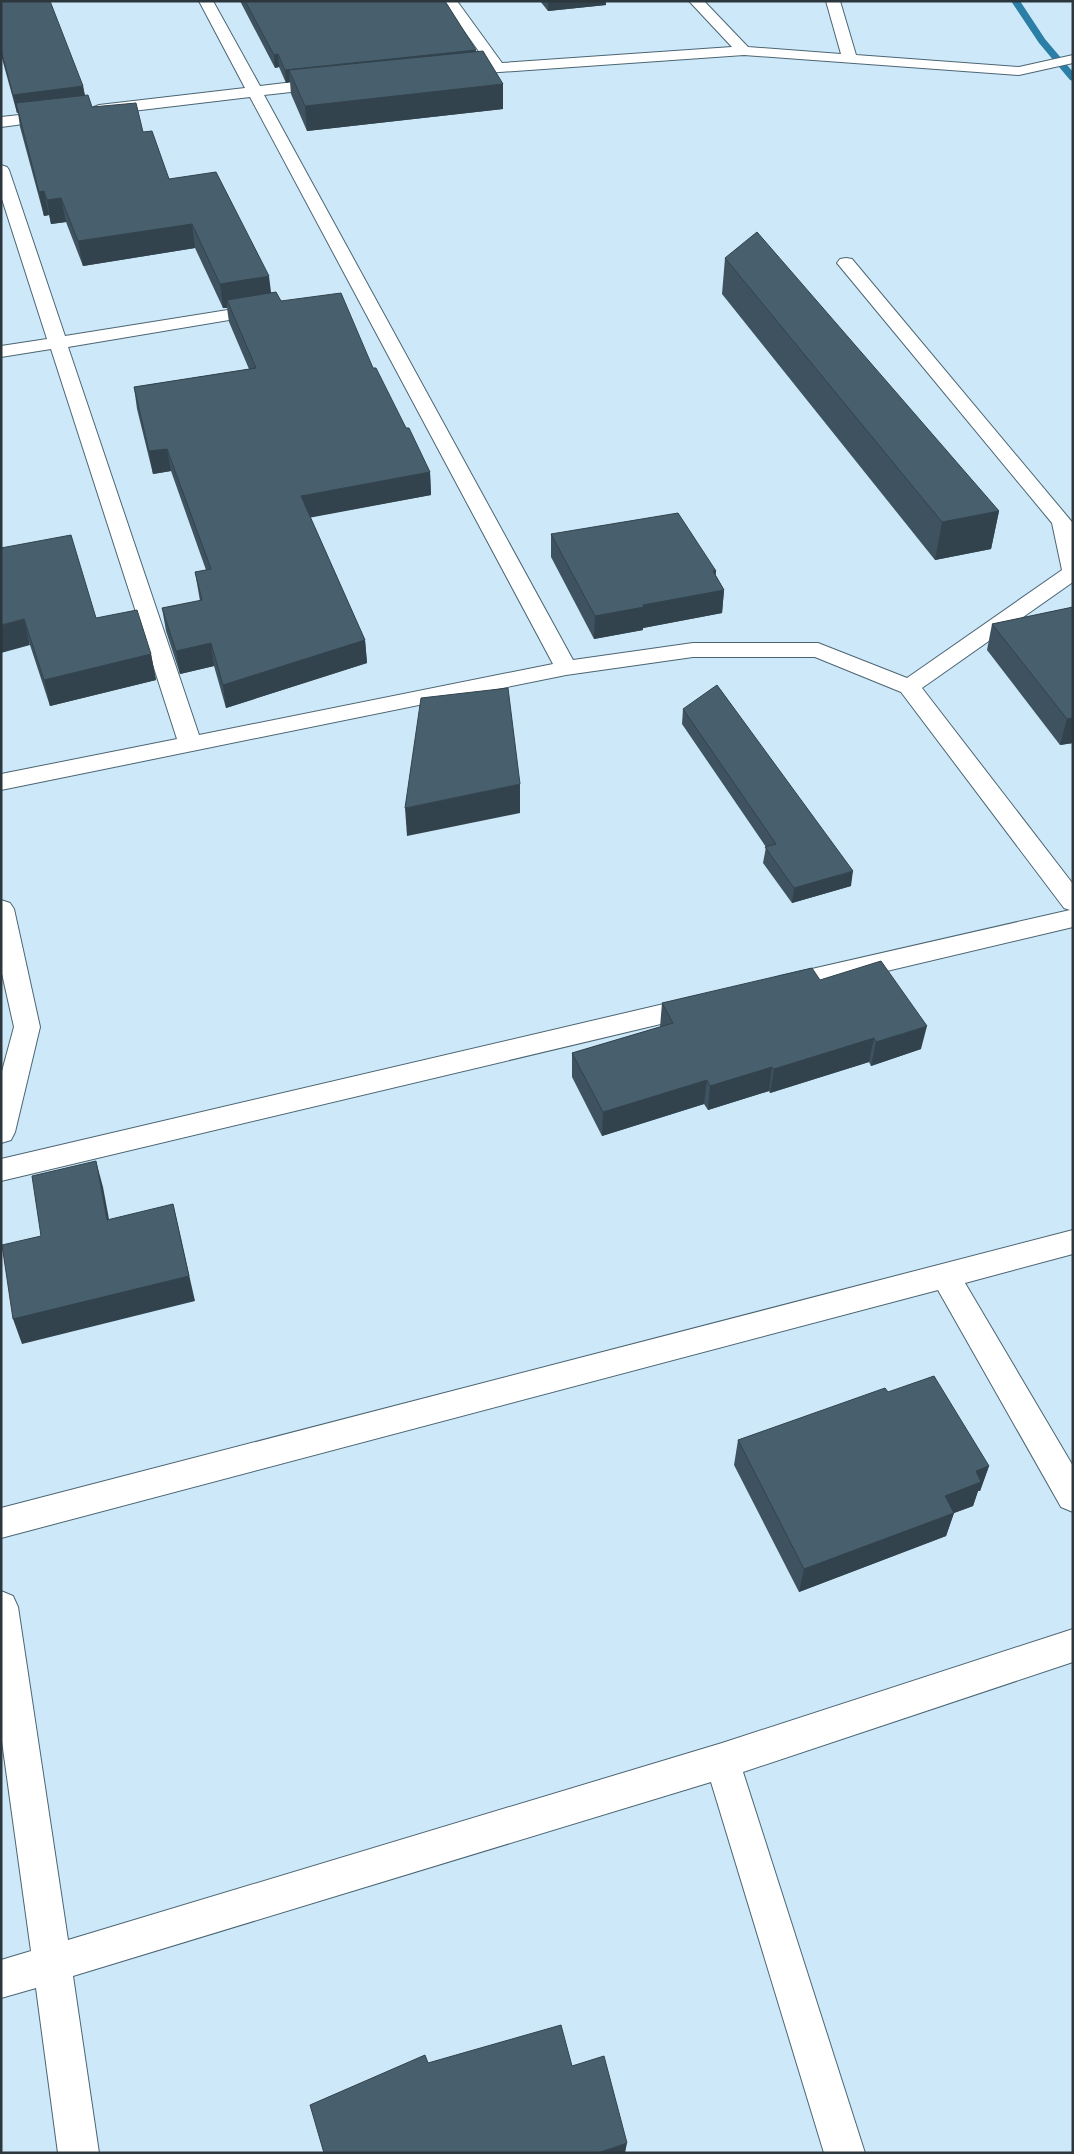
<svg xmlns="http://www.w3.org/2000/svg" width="1074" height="2154" viewBox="0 0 1074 2154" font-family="'Asap Condensed',sans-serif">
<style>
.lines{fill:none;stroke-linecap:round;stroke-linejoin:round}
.stream{fill:#2b7ea5;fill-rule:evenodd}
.minor-casing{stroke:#4c6573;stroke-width:2}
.minor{fill:#fff;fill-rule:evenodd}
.wall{fill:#3e535f}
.shaded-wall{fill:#32434d}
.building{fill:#48606e;stroke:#32434d}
</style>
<rect width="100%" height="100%" fill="#cde9f9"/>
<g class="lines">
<path class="stream" d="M1011,1H1020L1045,39L1073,72V81L1070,80L1039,43Z"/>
<defs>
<g id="minor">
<path d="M199,1H213L260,86L327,78L332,80L335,83L332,86L327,88L264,95L573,660L693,643H818L907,678L1062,570L1052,523L837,263L840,259L846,258L852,259L1072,522L1073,582L922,688L1073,884V927L781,996L772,993L768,986L772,979L781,976L1070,910L1064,908L901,692L815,657H693L566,675L1,790V774L177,739L51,349L1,357V346L47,339L1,196V165L7,167L9,170L65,336L265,304L271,305L274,309L271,313L265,314L68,347L199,735L553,664L250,97L99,115L94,113L91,110L94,107L99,105L245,88Z"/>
<path d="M443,1H457L502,63L732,47L689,1H704L748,47L841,54L826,1H840L856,55L1019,67L1073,55V63L1019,75L744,55L457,75L452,74L450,71L452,68L488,64Z"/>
<path d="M56,111L61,113L64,116L61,119L1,127V117Z"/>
<path d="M1,900L10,903L14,909L40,1027L15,1132L11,1140L1,1143V1075L14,1027L1,969Z"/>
<path d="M698,996L707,999L711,1006L707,1013L1,1181V1159Z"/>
<path d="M1073,1230V1254L965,1283L1073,1466V1512L1061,1507L938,1290L1,1538V1508Z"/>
<path d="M1,1591L13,1596L18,1607L68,1940L722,1743L1073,1629V1662L743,1772L865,2153H824L711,1782L73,1976L99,2153H58L36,1988L1,1998V1960L31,1951L1,1734Z"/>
</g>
</defs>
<use href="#minor" class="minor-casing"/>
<use href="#minor" class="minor"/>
</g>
<g class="wall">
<path d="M1,1L83,86L85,95L92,107L143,132L169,179L271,293L373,368L406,428L430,472L431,495L310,517L365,640L367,663L226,708L214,666L180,674L166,631L162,608L200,601L195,572L206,570L171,471L153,474L137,409L134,387L249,369L229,322L227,308H223L195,248L83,266L66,222L51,224L49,215L44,216L20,127L18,113H17L1,55Z"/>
<path d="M240,1H445L476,52L503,84V109L307,131L291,94L290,82L286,83L279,67L275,68Z"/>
<path d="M540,1H606V5L548,11Z"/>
<path d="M725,258L999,511L991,549L935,560L722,294Z"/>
<path d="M551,534L716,576L724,590L722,613L643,628V630L594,639L551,557Z"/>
<path d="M1,548L96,618L151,654L156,680L50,706L30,645Z"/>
<path d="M1073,607V743L1060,745L987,650L992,624Z"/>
<path d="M683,709L851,886L792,903L763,863L766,847L682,724Z"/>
<path d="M820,980L921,1049L871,1066L869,1062L770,1093L769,1091L708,1110L704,1104L602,1136L572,1077V1053L660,1027L662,1003Z"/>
<path d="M888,1392L989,1466L980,1491H978L973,1506L954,1513L946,1536L799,1592L734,1465L738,1440Z"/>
</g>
<g class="shaded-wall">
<path d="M548,1H606V5L548,11Z"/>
<path d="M476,50V63L289,70L290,82L286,83L285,70Z"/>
<path d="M278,54L279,67L275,68L274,55Z"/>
<path d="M503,84V109L307,131L305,106Z"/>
<path d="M83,86L86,105L16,103L18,113H17L13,95Z"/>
<path d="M44,191L49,215L44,216L39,192Z"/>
<path d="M61,198L66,222L51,224L47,200Z"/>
<path d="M192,224L195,248L83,266L78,241Z"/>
<path d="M269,276L272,300H227V308H223L220,284Z"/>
<path d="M167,449L171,471L153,474L149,451Z"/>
<path d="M430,472L431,495L303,519L301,496Z"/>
<path d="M999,511L991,549L935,560L942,522Z"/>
<path d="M713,571H716L715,592L724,590L722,613L643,628V630L594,639L595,616L643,605Z"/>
<path d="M24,619L30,645L1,653V625Z"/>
<path d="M365,640L367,663L226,708L223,685Z"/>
<path d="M211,643L214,666L180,674L176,651Z"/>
<path d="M151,654L156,680L50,706L44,680Z"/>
<path d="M1073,718V743L1060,745L1067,719Z"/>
<path d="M520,784V813L407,836L405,808Z"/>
<path d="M853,871L851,886L792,903L794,888Z"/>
<path d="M927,1026L921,1049L871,1066L876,1042Z"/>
<path d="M874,1038L869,1062L770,1093L774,1069Z"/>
<path d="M772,1067L769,1091L708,1110L710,1086Z"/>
<path d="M707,1080L704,1104L602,1136L603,1112Z"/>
<path d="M96,1161L103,1187L114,1246L107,1220Z"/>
<path d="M173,1204L195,1301L22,1344L13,1319Z"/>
<path d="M989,1466L980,1491H978L973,1506L954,1513L946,1536L799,1592L804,1569L945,1496L976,1471Z"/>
<path d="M627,2143L625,2153H597Z"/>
</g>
<g class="building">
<path d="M1,1H50L83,86L13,95L1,50Z"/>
<path d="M245,1H445L476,50L285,70L278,54L274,55Z"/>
<path d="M483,51L503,84L305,106L289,70Z"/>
<path d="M88,95L92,107L136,103L143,132L152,131L169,179L216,172L269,276L220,284L192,224L78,241L61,198L47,200L44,191L39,192L16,103Z"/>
<path d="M757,232L999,511L942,522L725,258Z"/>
<path d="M276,292L281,301L341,293L373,368H376L406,428H409L430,472L301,496L365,640L223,685L211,643L176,651L162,608L202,600L195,572L211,569L167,449L149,451L134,387L256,368L227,300Z"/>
<path d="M678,513L716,571H713L724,590L643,605L644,607L595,616L551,534Z"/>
<path d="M71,535L96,618L137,610L151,654L44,680L24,619L1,625V548Z"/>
<path d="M1073,607V718L1067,719L992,624Z"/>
<path d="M717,685L853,871L794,888L765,847L776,844L683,709Z"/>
<path d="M508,688L520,784L405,808L421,698Z"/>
<path d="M881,961L927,1026L876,1042L874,1038L774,1069L772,1067L710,1086L707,1080L603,1112L572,1053L673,1023L662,1003L812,968L820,980Z"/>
<path d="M96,1161L107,1220L173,1204L189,1276L13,1319L2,1245L41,1236L32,1176Z"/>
<path d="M934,1376L989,1466L976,1471L981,1482L945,1496L954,1513L804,1569L738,1440L885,1388L888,1392Z"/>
<path d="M561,2025L572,2066L604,2056L627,2143L597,2153H324L310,2105L425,2055L428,2063Z"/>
</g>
<rect width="1074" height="2154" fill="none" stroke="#2c363d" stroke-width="5"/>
</svg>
